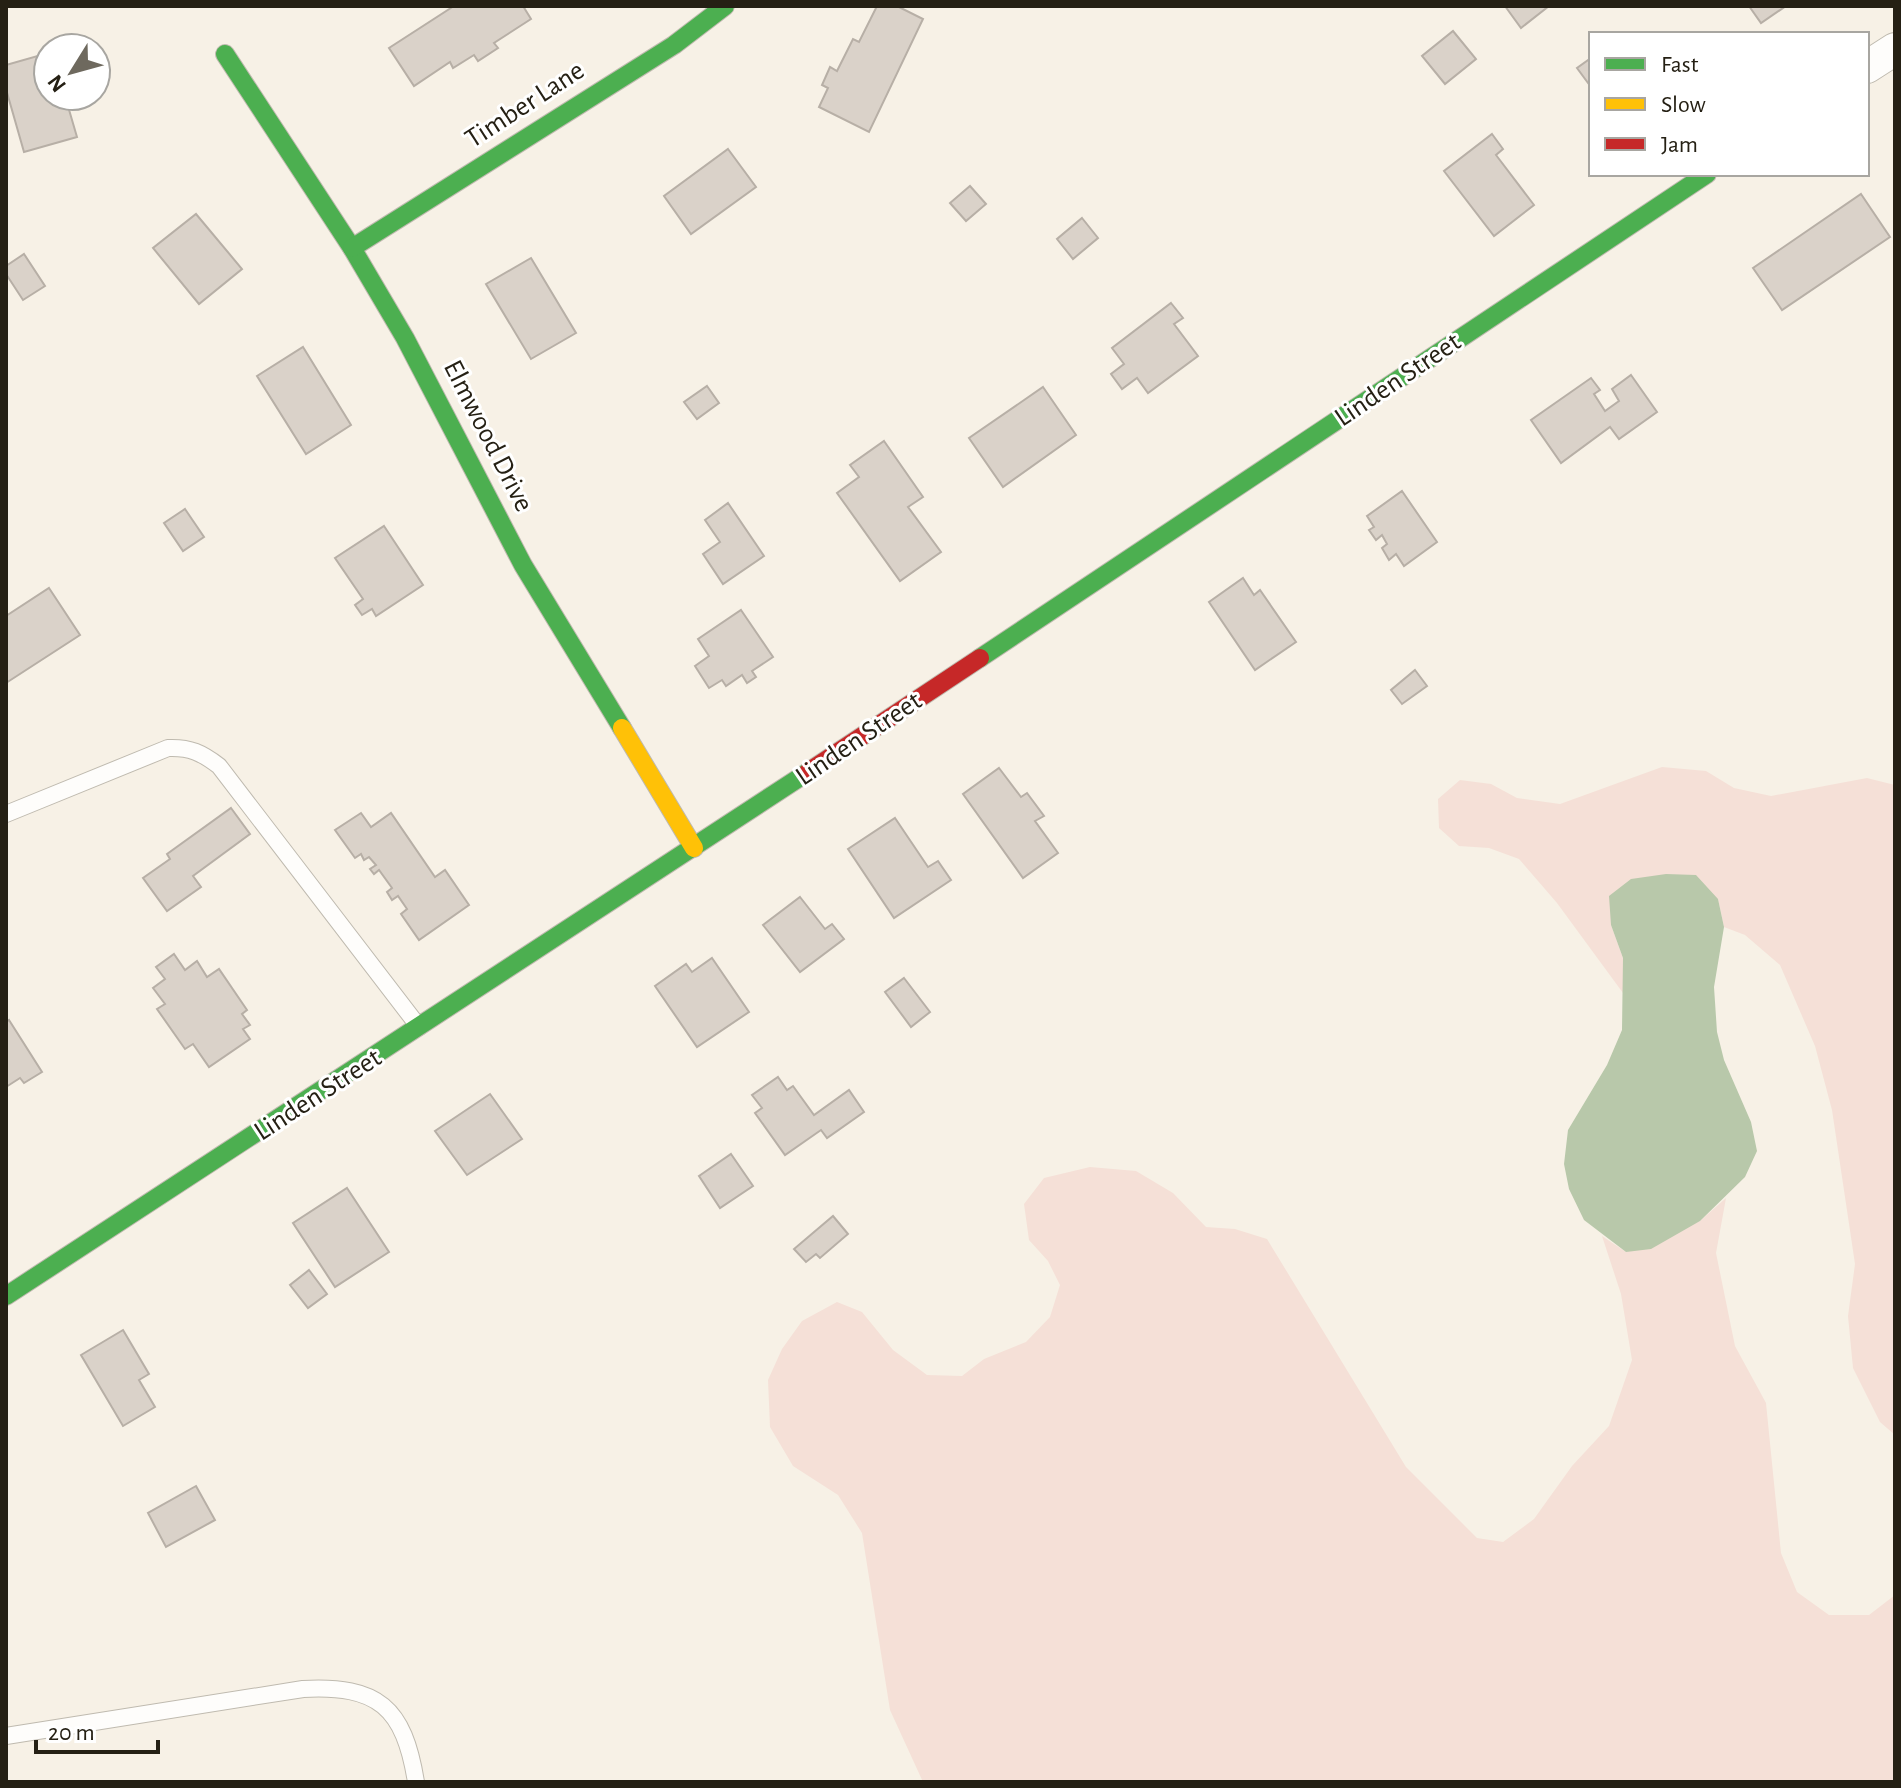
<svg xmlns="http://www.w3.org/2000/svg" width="1901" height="1788" viewBox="0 0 1901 1788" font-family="'Alegreya Sans',sans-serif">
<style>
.green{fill:#f5e0d7}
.water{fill:#b8c8aa}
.building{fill:#dad2c9;stroke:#b7afa6;stroke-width:2}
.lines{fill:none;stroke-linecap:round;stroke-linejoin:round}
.lane-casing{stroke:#bfbaaf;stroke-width:18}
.street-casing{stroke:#bfbaaf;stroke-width:34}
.fast-casing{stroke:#bfbaaf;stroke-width:20}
.slow-casing{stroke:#bfbaaf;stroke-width:20}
.jam-casing{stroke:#bfbaaf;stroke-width:20}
.lane{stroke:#fefdfb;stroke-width:16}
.street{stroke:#fefdfb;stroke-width:32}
.fast{stroke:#4caf50;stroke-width:18}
.slow{stroke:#ffc107;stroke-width:18}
.jam{stroke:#c62828;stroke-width:18}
.labels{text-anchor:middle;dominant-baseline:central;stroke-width:6;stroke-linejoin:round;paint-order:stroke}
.street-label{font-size:28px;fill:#252014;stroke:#fff}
</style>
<rect width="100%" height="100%" fill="#f7f1e6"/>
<g class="green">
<path d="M1662,767L1706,771L1734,788L1771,796L1867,778L1895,785V1435L1880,1422L1853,1368L1848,1316L1855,1264L1832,1110L1815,1046L1780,965L1745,935L1724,927L1718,899L1611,925L1623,958V993L1557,903L1519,859L1489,848L1459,846L1439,828L1438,799L1460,780L1491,784L1517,798L1560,804Z"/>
<path d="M1090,1167L1136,1171L1173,1193L1206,1227L1235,1229L1267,1239L1406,1467L1477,1538L1503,1542L1534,1519L1572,1466L1609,1426L1632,1360L1621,1294L1602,1236L1626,1252L1700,1221L1726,1198L1716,1253L1735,1346L1766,1403L1781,1553L1797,1592L1829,1615H1869L1895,1595V1780L923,1782L890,1710L862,1533L838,1495L793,1466L770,1427L768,1380L782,1349L802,1321L837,1302L862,1312L893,1350L927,1375L962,1376L984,1359L1026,1342L1050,1317L1060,1285L1048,1261L1029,1240L1024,1204L1044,1178Z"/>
</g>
<path class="water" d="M1666,874L1696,875L1718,899L1724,927L1714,987L1717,1032L1724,1060L1751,1122L1757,1151L1745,1177L1700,1221L1651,1249L1626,1252L1584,1220L1569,1189L1564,1164L1568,1130L1607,1065L1622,1030L1623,958L1611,925L1609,896L1631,879Z"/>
<g class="building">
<path d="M454,6H523L531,19L494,43L498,48L478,61L474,55L453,68L450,62L414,86L389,48Z"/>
<path d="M877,6H897L923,19L869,132L819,107L828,88L822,85L830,67L837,71L853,39L859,42Z"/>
<path d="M1505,6H1549L1521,28Z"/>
<path d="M1749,6H1786L1761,23Z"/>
<path d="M1453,31L1476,59L1445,84L1422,56Z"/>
<path d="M48,53V96H65L77,137L24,152L6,89V65Z"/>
<path d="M1591,58V87L1577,68Z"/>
<path d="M1492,134L1503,149L1496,155L1534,205L1494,236L1444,171Z"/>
<path d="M728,149L756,187L691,234L664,196Z"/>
<path d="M970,186L986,204L966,221L950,203Z"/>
<path d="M1861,194L1890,237L1782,310L1753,268Z"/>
<path d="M196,214L242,269L199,304L153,248Z"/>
<path d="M1082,218L1098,238L1073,259L1057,239Z"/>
<path d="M24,254L45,286L23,300L6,274V266Z"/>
<path d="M531,258L576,333L531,359L486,284Z"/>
<path d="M1171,303L1183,318L1174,324L1198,356L1148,393L1137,378L1122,389L1111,374L1124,364L1112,348Z"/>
<path d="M303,347L351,425L306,454L257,376Z"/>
<path d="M1631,375L1657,412L1619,439L1610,427L1561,463L1531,420L1591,378L1600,390L1594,394L1605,411L1619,401L1612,389Z"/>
<path d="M707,386L719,403L697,419L684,402Z"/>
<path d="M1043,387L1076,435L1003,487L969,438Z"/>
<path d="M884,441L923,497L908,507L941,552L900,581L837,493L859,477L850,465Z"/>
<path d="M1402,491L1437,542L1404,566L1396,554L1389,560L1382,548L1387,544L1382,535L1376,540L1369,530L1374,527L1367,516Z"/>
<path d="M728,503L764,556L723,584L703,554L720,542L705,520Z"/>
<path d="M185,509L204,537L183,551L164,523Z"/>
<path d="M384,526L423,585L376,616L372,609L362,615L355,605L363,599L335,558Z"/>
<path d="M1243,578L1254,595L1260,590L1296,642L1255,670L1209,602Z"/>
<path d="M49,588L80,635L6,683V616Z"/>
<path d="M741,610L773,657L752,671L756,677L747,683L742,675L726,686L722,680L709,688L695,666L709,656L698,639Z"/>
<path d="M1415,670L1427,686L1402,704L1391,690Z"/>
<path d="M999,768L1021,797L1027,793L1044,816L1035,821L1058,853L1023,878L963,794Z"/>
<path d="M231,808L250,834L193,876L201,887L167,911L143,878L170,859L167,854Z"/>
<path d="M361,813L371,827L391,813L435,877L445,870L469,905L419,940L401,914L407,909L398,896L392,900L387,892L392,888L379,870L374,874L370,869L376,865L369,857L364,860L361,854L355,858L335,830Z"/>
<path d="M895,818L928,867L938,861L951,880L894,918L848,849Z"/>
<path d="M800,897L825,929L832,924L844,939L800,972L763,925Z"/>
<path d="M174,954L185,970L197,961L207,977L219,969L247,1010L242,1014L250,1025L243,1029L250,1039L209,1067L193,1044L185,1049L157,1009L165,1004L153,988L165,979L156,967Z"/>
<path d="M712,958L749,1012L697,1047L655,986L686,964L692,972Z"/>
<path d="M904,978L930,1012L911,1027L885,992Z"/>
<path d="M9,1020L42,1072L24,1083L20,1078L6,1087V1022Z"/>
<path d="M778,1077L787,1090L793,1086L814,1115L849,1090L864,1112L827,1138L821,1130L785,1155L755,1113L762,1108L752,1095Z"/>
<path d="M490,1094L522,1139L467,1175L435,1131Z"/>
<path d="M731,1154L753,1186L720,1208L699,1176Z"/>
<path d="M347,1188L389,1252L335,1287L293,1223Z"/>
<path d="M833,1216L848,1234L820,1258L816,1254L806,1262L794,1249Z"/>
<path d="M309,1270L327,1294L308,1308L290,1285Z"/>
<path d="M123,1330L149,1374L139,1380L155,1407L123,1426L81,1355Z"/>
<path d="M196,1486L215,1520L166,1547L148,1513Z"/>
</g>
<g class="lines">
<defs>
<g id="lane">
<path d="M6,814L168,748C190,747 202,753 219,766L419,1027"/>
<path d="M6,1736L303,1689C378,1685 404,1707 416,1782"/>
</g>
<path id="street" d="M1867,67L1895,49"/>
<g id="fast">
<path d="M225,54L352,248L405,338L523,565L622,728"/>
<path d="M352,248L674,45L725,6"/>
<path d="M980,658L1707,174"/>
<path d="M6,1296L808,772"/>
</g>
<path id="slow" d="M622,728L694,848"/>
<path id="jam" d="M808,772L980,658"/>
</defs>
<use href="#lane" class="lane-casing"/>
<use href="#street" class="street-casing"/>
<use href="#fast" class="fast-casing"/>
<use href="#slow" class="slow-casing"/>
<use href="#jam" class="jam-casing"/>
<use href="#lane" class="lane"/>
<use href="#street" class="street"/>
<use href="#fast" class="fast"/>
<use href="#slow" class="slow"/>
<use href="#jam" class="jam"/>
</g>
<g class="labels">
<g class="street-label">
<text transform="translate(525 105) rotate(-33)">Timber Lane</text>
<text transform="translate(1398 380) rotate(-34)">Linden Street</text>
<text transform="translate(488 436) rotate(63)">Elmwood Drive</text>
<text transform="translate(859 739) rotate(-34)">Linden Street</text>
<text transform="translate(318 1095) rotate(-33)">Linden Street</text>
</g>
</g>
<rect width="1901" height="1788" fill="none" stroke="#252014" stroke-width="16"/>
<rect x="1589" y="32" width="280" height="144" fill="#ffffff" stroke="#a8a6a1" stroke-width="2"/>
<rect x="1605" y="58" width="40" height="12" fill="#4caf50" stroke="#a8a6a1" stroke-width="2"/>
<text x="1661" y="72" font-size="24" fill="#252014">Fast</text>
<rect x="1605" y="98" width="40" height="12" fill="#ffc107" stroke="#a8a6a1" stroke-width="2"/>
<text x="1661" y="112" font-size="24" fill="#252014">Slow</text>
<rect x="1605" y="138" width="40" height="12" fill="#c62828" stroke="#a8a6a1" stroke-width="2"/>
<text x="1661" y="152" font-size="24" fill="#252014">Jam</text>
<g transform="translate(72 72) rotate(233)"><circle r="38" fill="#ffffff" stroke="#a8a6a1" stroke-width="2"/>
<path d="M0-6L14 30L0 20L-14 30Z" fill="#6e695e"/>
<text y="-12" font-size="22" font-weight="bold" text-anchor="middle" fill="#252014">N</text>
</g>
<path d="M36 1740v12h122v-12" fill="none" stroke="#252014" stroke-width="4"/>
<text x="48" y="1740" font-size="24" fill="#252014" stroke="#ffffff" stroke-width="6" paint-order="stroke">20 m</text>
</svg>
